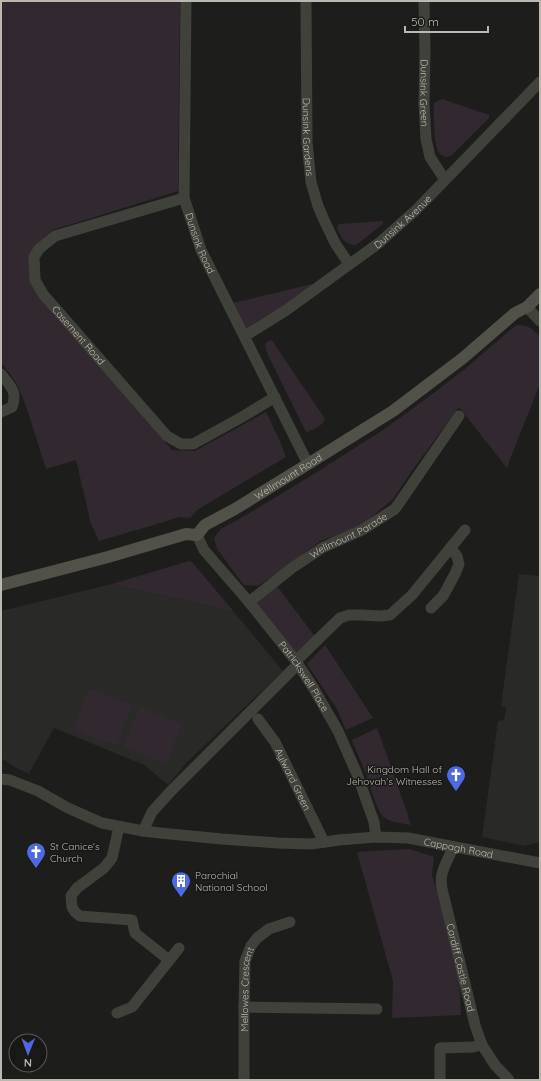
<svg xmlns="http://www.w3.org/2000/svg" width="541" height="1081" viewBox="0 0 541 1081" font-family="Quicksand,sans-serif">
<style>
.built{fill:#292a27}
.grass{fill:#322930}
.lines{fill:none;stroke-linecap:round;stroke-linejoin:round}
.street{stroke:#41413c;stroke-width:11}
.secondary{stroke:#51514a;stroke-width:12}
.labels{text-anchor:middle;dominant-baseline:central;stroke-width:3;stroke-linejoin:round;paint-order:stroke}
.street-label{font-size:10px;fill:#bbb9af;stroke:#181816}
.poi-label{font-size:10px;fill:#bbb9af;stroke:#181816;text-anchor:start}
</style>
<rect width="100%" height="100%" fill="#1d1d1b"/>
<g class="built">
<path d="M519,574L540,576V843H536L524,846L482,837L498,721L504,720L506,708L501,705Z"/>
<path d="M112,584L234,612L283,671L187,762L168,785L144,765L54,728L29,774L15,767L1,758V611Z"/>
</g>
<g class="grass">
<path d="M1,1H180L178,191L53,230L37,244L40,296L172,450L195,451L266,412L281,443L286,457L197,510L190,518L179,517L157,524L99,541L91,524L76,460L46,469L25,403L15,381L1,362Z"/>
<path d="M442,99L489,115V118L451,156L446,157C444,156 442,155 440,154C433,145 434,114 434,103Z"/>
<path d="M383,221V224L356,245C344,244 341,238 337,227L339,224Z"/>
<path d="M325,281L246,336L229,304Z"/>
<path d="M516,325C529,325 531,328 540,336V384L510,459L507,468L459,407L416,465L393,499L363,524L336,536L320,541L278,573L258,586L244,585L217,549L214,538L221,529L253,511L317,472L383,430L427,398L465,369Z"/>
<path d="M271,340L273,342L325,419C323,426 313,429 307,432L305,430L268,355L266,350L265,344L268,341Z"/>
<path d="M189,561L192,562L234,612L112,584Z"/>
<path d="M277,586L316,638L296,661L250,602Z"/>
<path d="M325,645L373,718L346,730L337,709L307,664Z"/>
<path d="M89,689L132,705L117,746L73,729Z"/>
<path d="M140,707L182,724L166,764L123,747Z"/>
<path d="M377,728L398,786L411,825C402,823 391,823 384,817C376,810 370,785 366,774C362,763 356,751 352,740Z"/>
<path d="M410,849L434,857L432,875L459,971L461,1015L392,1018L393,981L357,852Z"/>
</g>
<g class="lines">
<g class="street">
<path id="s1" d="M186,1L184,198L201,250L308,464"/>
<path id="s2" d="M306,1L307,142L311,182L318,206L324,220L335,243L349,264"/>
<path id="s3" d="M424,1L425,51L424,104L426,139L430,157L445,180"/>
<path id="s4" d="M184,198L55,236L39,249L34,257L35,280L43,294L167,436L181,444H193L242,417L275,397"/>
<path d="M527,307L540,321"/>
<path id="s5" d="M245,336L285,311L379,243L417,209L540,82"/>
<path d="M1,374C10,386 18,391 12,407L1,412"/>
<path id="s6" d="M197,535L204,550L249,602L296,661L314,689L338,731L357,774L374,822L376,837"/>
<path id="s7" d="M249,602L292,568L322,548L362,530L395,509L459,416"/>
<path d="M431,608L443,596L455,574L459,564L457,556L450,548"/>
<path d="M296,661L303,654L340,618L349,615H362L380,616L390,615L412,595L465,530"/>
<path id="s8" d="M258,719L275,742L324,842"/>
<path id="s9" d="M1,779L10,780L38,791L68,808L102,823L143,831L160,833L222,839L278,843L311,844L339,840L376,837L408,838L540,863"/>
<path d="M119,827L112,858L104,868L77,888L71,896L72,907L75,912L80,916L132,920L135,933L169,960"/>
<path d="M143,831L152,812L171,791L298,664"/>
<path id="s10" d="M453,847C450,856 444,865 442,874C440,881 442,890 444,897L475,1025L482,1045L495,1065L509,1080"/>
<path d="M244,1007L377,1009"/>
<path d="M117,1013L132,1007L179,948"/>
<path id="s11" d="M244,1080V1007L245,961L251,946L257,938L269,929L290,922"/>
<path d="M440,1080V1048L473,1047L482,1045"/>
</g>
<path class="secondary" id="s12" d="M1,585L108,557L186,534L197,535L205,525L235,509L308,464L393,411L463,358L515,313L527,307L540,294"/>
</g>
<defs>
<symbol id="church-pin" viewBox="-11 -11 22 30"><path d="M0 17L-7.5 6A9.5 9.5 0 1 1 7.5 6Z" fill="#4f69e0" stroke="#181816"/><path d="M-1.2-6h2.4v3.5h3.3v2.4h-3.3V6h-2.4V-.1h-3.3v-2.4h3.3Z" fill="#fff"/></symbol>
<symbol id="building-pin" viewBox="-11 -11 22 30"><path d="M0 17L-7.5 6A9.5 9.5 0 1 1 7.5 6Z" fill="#4f69e0" stroke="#181816"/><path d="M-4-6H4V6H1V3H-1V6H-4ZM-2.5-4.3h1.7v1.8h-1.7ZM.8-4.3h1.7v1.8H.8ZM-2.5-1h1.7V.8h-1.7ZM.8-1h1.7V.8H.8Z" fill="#fff"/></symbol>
</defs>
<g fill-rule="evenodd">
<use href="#church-pin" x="445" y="764" width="22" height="30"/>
<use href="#church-pin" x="25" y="841" width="22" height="30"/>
<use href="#building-pin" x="170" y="870" width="22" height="30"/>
</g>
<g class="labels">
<g class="street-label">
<text stroke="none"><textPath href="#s3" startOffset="92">Dunsink Green</textPath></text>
<text stroke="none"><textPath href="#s2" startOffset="136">Dunsink Gardens</textPath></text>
<text stroke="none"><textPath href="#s5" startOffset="195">Dunsink Avenue</textPath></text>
<text stroke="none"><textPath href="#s1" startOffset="245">Dunsink Road</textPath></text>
<text stroke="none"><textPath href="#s4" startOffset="258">Casement Road</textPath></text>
<text stroke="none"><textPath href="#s12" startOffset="312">Wellmount Road</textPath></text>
<text stroke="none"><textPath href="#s7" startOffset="120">Wellmount Parade</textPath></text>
<text stroke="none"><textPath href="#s6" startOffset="178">Patrickswell Place</textPath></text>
<text stroke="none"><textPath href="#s8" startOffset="70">Aylward Green</textPath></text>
<text stroke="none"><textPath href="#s9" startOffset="470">Cappagh Road</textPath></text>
<text stroke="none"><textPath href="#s10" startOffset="125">Cardiff Castle Road</textPath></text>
<text stroke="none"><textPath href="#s11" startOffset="91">Mellowes Crescent</textPath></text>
</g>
<g class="poi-label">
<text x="442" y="769" text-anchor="end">Kingdom Hall of<tspan x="442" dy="12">Jehovah's Witnesses</tspan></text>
<text x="50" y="846">St Canice's<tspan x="50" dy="12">Church</tspan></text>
<text x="195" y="875">Parochial<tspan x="195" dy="12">National School</tspan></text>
</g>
</g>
<rect width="541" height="1081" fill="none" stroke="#bbb9af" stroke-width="4"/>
<g transform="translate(28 1053) rotate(181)"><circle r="19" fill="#181816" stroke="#595853"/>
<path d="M0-3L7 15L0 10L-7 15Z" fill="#4f69e0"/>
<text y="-6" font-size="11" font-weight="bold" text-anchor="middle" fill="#bbb9af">N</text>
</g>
<path d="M405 26v6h83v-6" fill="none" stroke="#bbb9af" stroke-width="2"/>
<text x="411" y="26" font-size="12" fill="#bbb9af" stroke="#181816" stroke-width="3" paint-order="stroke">50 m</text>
</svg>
